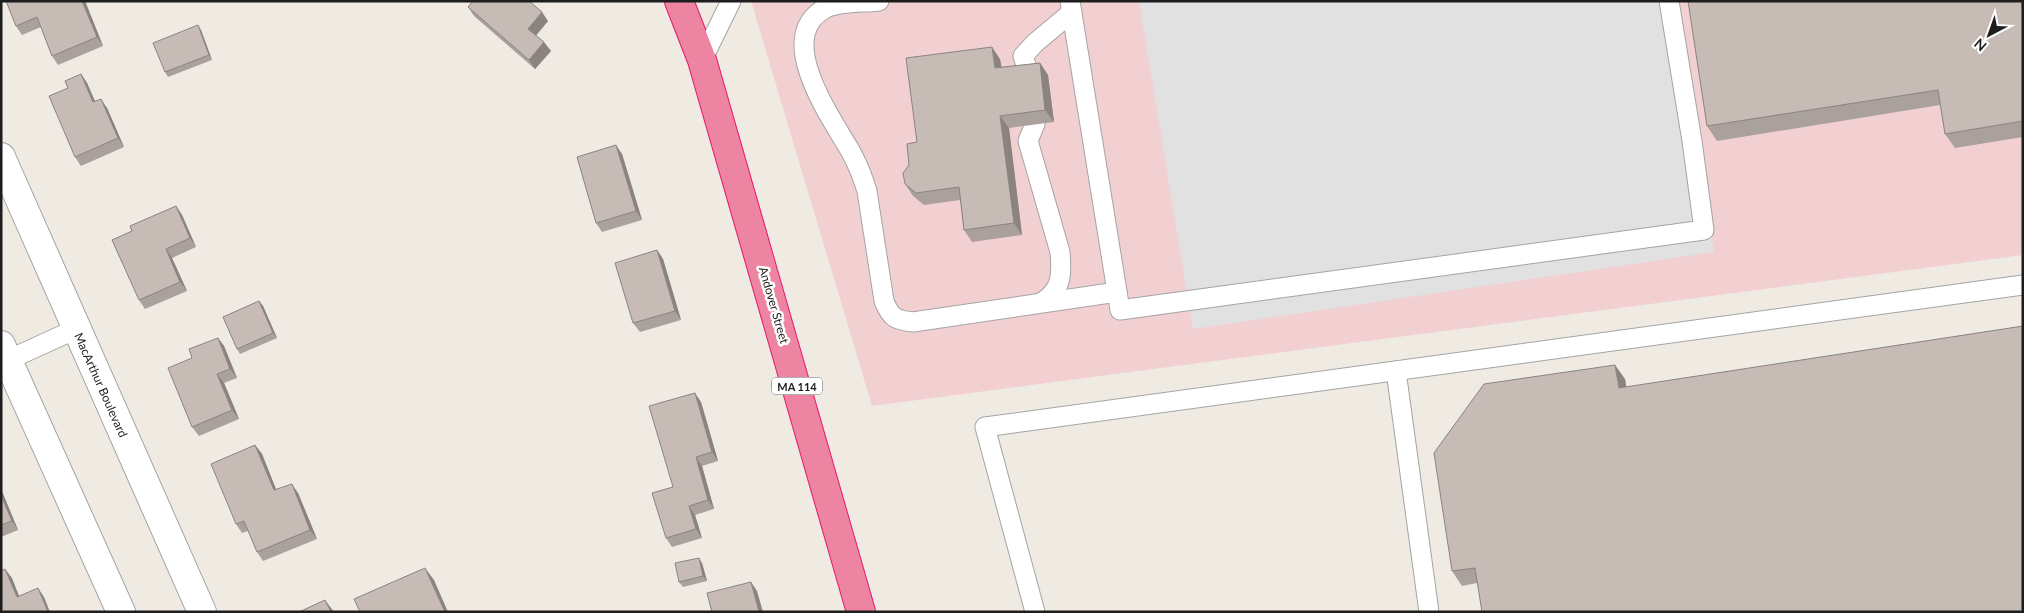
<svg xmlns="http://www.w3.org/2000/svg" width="2024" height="613" viewBox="0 0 2024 613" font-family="Lato,sans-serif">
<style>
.commercial{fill:#f2d0d2}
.parking{fill:#e1e1e1}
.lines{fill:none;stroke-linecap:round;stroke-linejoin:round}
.lane-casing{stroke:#a4a4a4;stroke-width:21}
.street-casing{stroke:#a4a4a4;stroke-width:30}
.highway-casing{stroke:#e61772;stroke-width:30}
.lane{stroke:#fff;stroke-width:19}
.street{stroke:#fff;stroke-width:28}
.highway{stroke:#ed84a1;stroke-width:28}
.wall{fill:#aba19c}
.shaded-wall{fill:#8b837f}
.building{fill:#c7bbb5;stroke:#8b837f}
.labels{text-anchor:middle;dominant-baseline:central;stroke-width:5;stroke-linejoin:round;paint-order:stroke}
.shield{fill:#fff;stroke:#616161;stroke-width:1}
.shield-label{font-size:11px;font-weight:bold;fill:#1d1d1d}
.street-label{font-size:12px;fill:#1d1d1d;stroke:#fff}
</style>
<rect width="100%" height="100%" fill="#efeae2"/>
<path class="commercial" d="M751,1H2023V255L872,406Z"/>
<path class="parking" d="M1139,1H1674L1714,252L1193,329Z"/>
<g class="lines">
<defs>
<g id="lane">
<path d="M879,1C863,3 841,1 826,8C772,36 832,119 851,152C858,165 863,178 867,191L884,301C891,318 895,320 913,322L1117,292"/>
<path d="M1070,1L1120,310L1704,230L1692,141L1669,1"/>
<path d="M702,60L731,1"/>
<path d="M1030,77L1023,56L1035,43L1072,12"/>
<path d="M1035,124L1028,141L1060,252C1062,273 1062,291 1042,302"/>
<path d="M8,360L76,329"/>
<path d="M1396,371L1429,612"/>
<path d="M1035,612L985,427L2023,285"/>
</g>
<g id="street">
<path d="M1,157L202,612"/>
<path d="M1,345L121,612"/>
</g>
<path id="highway" d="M679,1L702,60L861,612"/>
</defs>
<use href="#lane" class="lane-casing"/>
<use href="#street" class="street-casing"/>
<use href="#highway" class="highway-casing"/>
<use href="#lane" class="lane"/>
<use href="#street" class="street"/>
<use href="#highway" class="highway"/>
</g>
<g class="wall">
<path d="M6,1H85L103,46L58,65L52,56L41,27L22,35L16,26Z"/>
<path d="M2023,1V137L1955,148L1945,134L1940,105L1717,141L1707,126Z"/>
<path d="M468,7L548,21L536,35L551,51L535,69L474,16Z"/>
<path d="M201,30L212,60L168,77L165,72Z"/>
<path d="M1000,59L1001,67L1040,63L1048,75L1054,122L1009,128L1022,235L972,242L964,230L960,200L924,205L913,196L905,184L909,165Z"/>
<path d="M81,74L87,83L95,101L107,108L124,147L81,166L75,157L68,88Z"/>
<path d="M622,154L642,220L602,232L596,223Z"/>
<path d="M176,206L182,215L196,247L172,258L187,291L145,309L139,300Z"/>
<path d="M657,250L663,259L681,320L640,332L633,323Z"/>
<path d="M259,301L263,306L277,338L240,354L237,349Z"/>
<path d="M218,338L224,346L237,378L224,383L239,419L199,436L192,427V358Z"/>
<path d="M1625,379L1626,387L1477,583L1462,586L1452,571Z"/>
<path d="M701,402L718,461L702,466L714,509L695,515L702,538L672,547L666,538Z"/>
<path d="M255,445L262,454L276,490L298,493L317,539L263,561L257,552L248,531L242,533L236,524Z"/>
<path d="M1,489L18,530L1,537Z"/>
<path d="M702,563L707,581L683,587L679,582Z"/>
</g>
<g class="shaded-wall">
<path d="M82,1H85L103,46L97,37Z"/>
<path d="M542,12L548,21L534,38L528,29Z"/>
<path d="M198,25L201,30L212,60L209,55Z"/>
<path d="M544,42L551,51L535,69L529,60Z"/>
<path d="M992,47L1000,59L1004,80L995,68Z"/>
<path d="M1040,63L1048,75L1054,122L1045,110Z"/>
<path d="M81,74L87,83L99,111L93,102Z"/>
<path d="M101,99L107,108L124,147L118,138Z"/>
<path d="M1000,116L1009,128L1022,235L1014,223Z"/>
<path d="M616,145L622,154L642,220L636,211Z"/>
<path d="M176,206L182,215L196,247L190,238Z"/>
<path d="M166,249L172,258L187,291L180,282Z"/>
<path d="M657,250L663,259L681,320L675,311Z"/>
<path d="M259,301L263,306L277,338L273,333Z"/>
<path d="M218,338L224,346L237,378L230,369Z"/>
<path d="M1615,365L1625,379L1629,402L1619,388Z"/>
<path d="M217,374L224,383L239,419L232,410Z"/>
<path d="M695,393L701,402L718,461L712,452Z"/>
<path d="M255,445L262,454L280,499L274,490Z"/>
<path d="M696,457L702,466L714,509L708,500Z"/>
<path d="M292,484L298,493L317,539L310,530Z"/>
<path d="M1,489L18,530L12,521L1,495Z"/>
<path d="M689,506L695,515L702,538L696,529Z"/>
<path d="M699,558L702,563L707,581L703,576Z"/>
<path d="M425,568L434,580L448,612H445Z"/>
<path d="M5,569L12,578L23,606L17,597Z"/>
<path d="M751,582L757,591L763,612H759Z"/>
<path d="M38,588L44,597L50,612H48Z"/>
<path d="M325,600L334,612H331Z"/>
</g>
<g class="building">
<path d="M6,1H82L97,37L52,56L37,17L16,26Z"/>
<path d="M473,1H529L542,12L528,29L544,42L529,60L468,7Z"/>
<path d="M1688,1H2021L2023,13V121L1945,134L1938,90L1707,126Z"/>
<path d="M198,25L209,55L165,72L153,43Z"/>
<path d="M992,47L995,68L1040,63L1045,110L1000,116L1014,223L964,230L959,187L916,193L905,184L903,173L909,165L907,144L917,142L906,58Z"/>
<path d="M81,74L93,102L101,99L118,138L75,157L49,96L68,88L65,81Z"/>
<path d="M616,145L636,211L596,223L577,157Z"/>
<path d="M176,206L190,238L166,249L180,282L139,300L112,240L132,231L130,226Z"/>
<path d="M657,250L675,311L633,323L615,263Z"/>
<path d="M259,301L273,333L237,349L223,317Z"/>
<path d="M2023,326V612H1482L1475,568L1452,571L1434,453L1484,384L1615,365L1619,388Z"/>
<path d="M218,338L230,369L217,374L232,410L192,427L168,368L192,358L189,349Z"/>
<path d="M695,393L712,452L696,457L708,500L689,506L696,529L666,538L652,493L673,487L649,406Z"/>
<path d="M255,445L274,490L292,484L310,530L257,552L244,521L236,524L211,464Z"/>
<path d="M1,495L12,521L1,525Z"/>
<path d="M699,558L703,576L679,582L675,563Z"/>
<path d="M425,568L445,612H360L354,599Z"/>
<path d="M5,569L17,597L38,588L48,612H1V571Z"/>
<path d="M751,582L759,612H712L707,593Z"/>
<path d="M325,600L331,612H299Z"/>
</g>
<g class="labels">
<rect class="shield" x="772" y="377.5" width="50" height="17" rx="4"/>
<g class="shield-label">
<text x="797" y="386">MA 114</text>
</g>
<g class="street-label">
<text transform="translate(774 305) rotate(74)">Andover Street</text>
<text transform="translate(101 385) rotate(66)">MacArthur Boulevard</text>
</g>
</g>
<rect width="2024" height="613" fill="none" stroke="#1d1d1d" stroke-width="5"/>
<g transform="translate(1989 35) rotate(221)" stroke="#ffffff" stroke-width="4" paint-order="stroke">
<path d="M0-4L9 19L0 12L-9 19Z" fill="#1d1d1d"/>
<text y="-8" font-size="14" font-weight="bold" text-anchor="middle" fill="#1d1d1d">N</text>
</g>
</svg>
